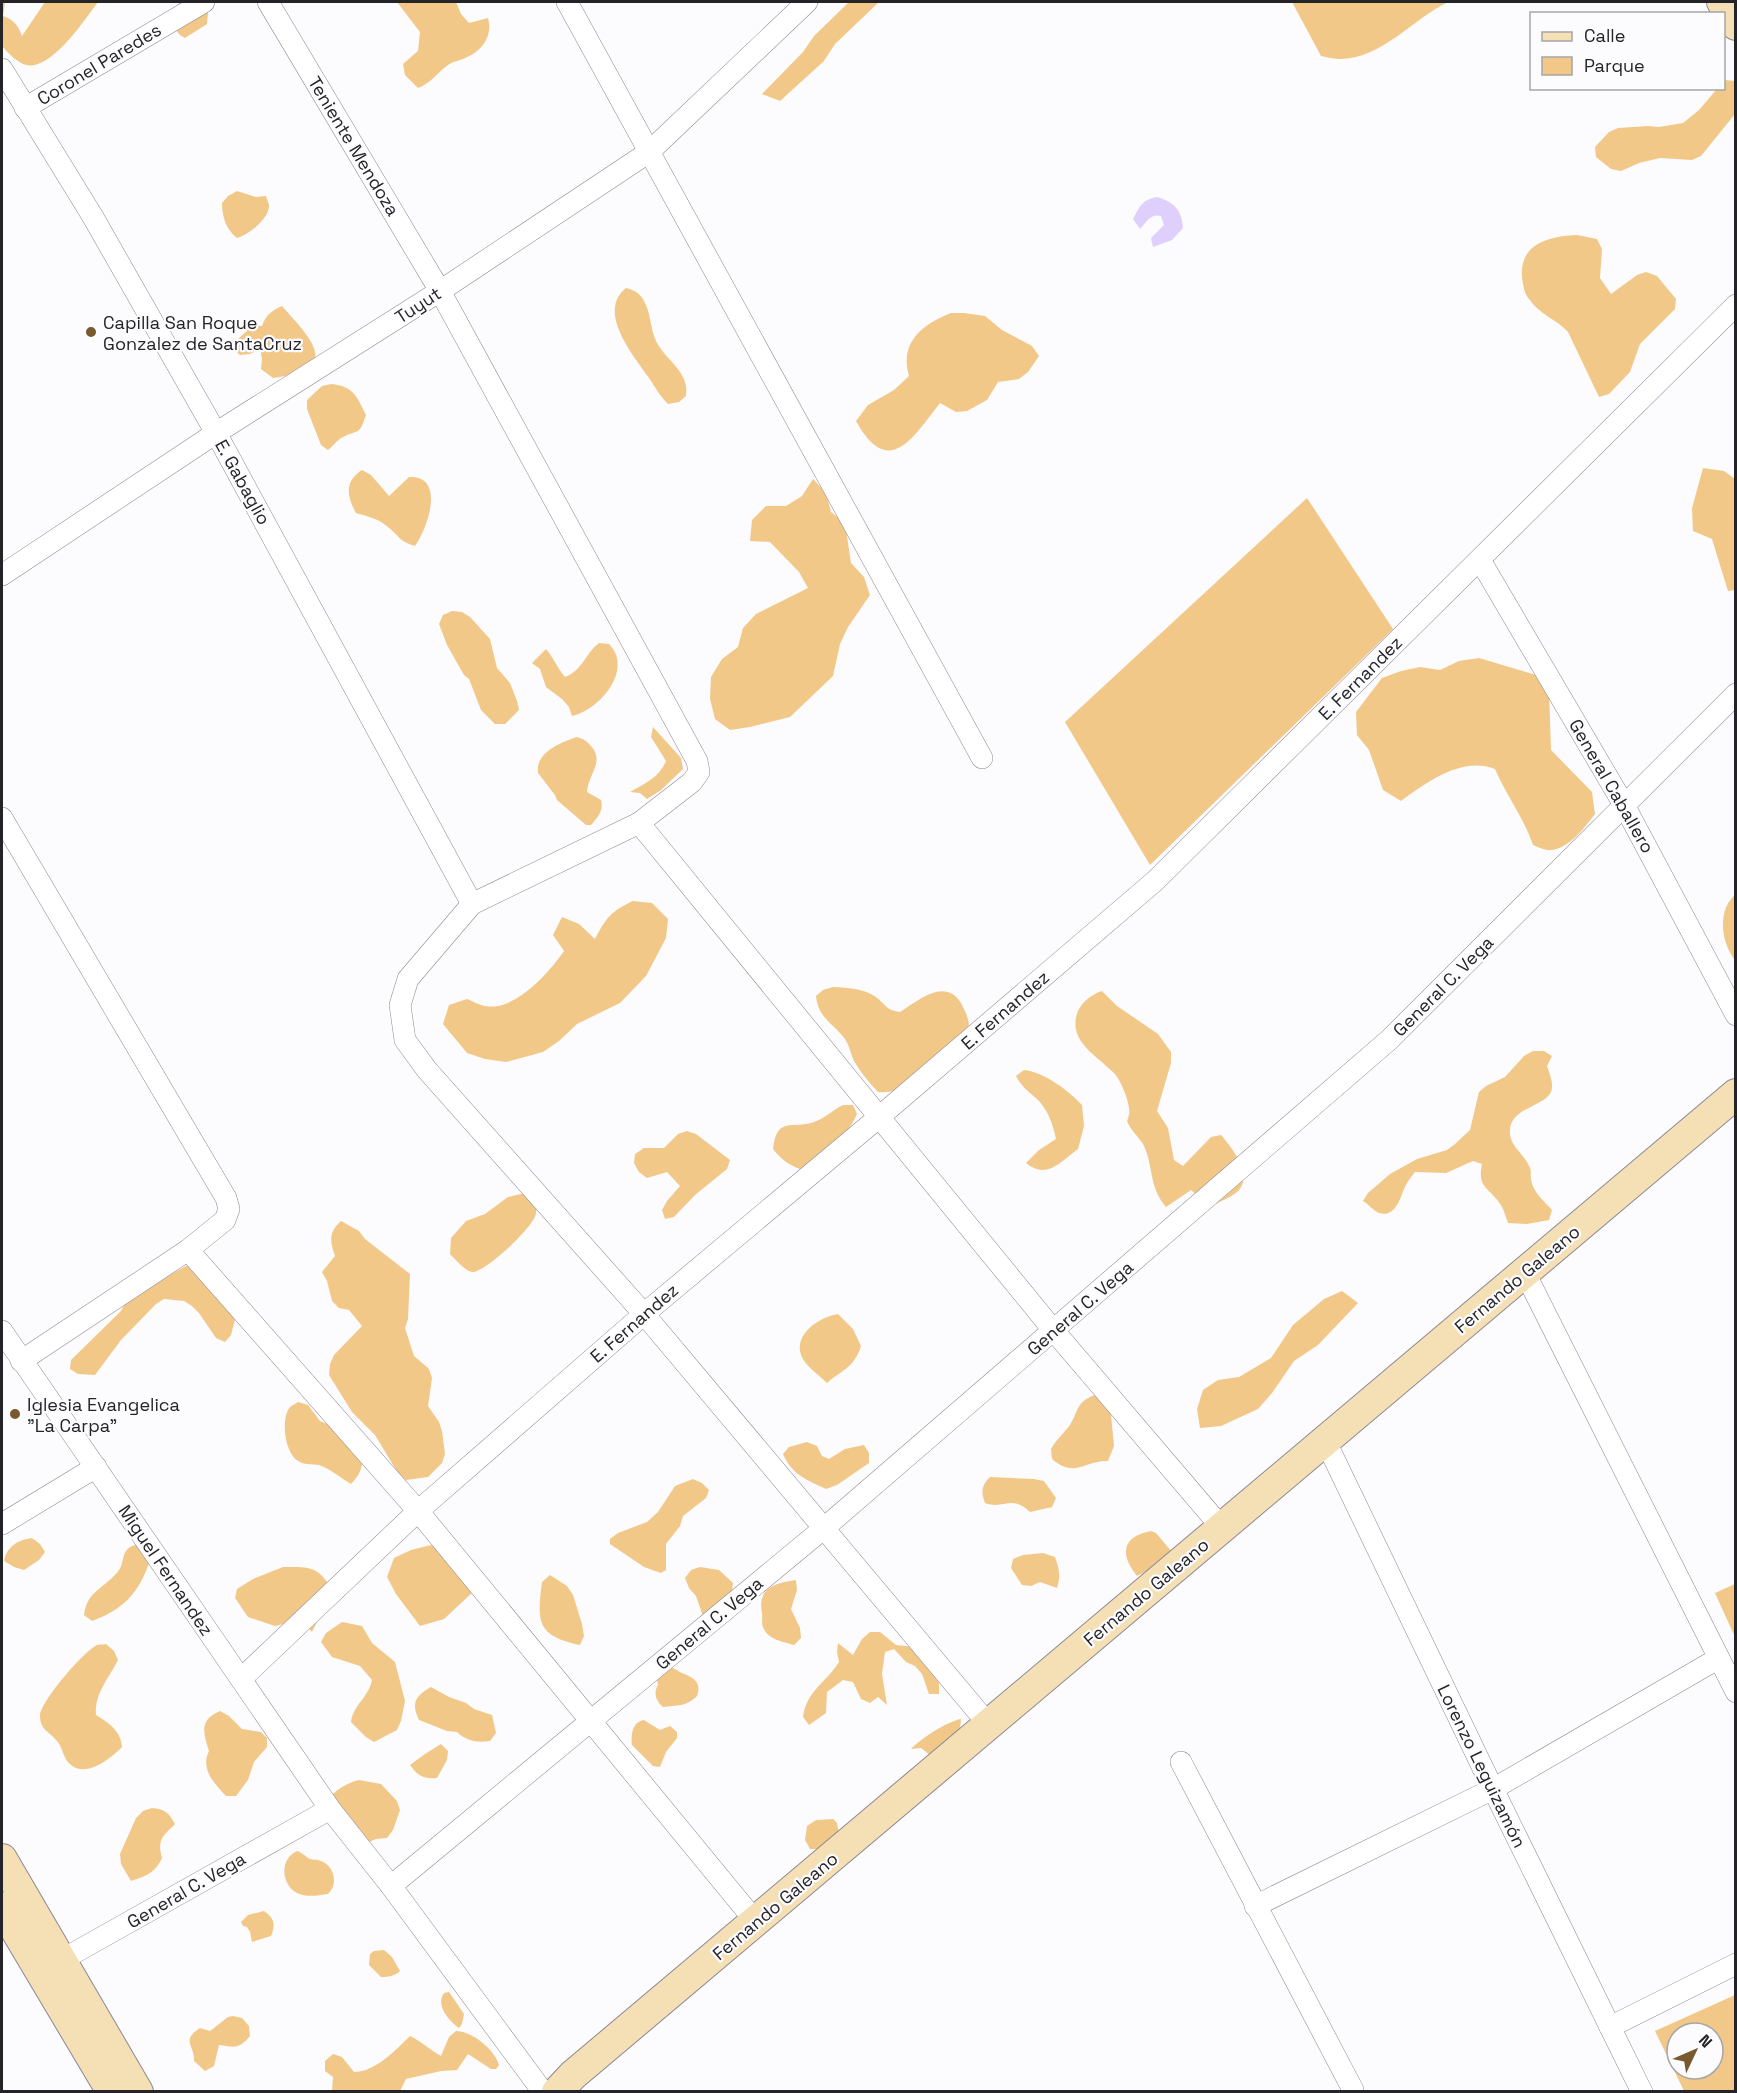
<svg xmlns="http://www.w3.org/2000/svg" width="1737" height="2093" viewBox="0 0 1737 2093" font-family="'Space Grotesk',sans-serif">
<style>
.green{fill:#f2c888;fill-rule:evenodd}
.water{fill:#decffd}
.lines{fill:none;stroke-linecap:round;stroke-linejoin:round}
.street-casing{stroke:#8c8893;stroke-width:22}
.secondary-casing{stroke:#8c8893;stroke-width:32}
.street{stroke:#fff;stroke-width:21}
.secondary{stroke:#f4e0b4;stroke-width:30}
.poi-dot{fill:#775a2d;stroke:#fcfbfd;stroke-width:2}
.labels{text-anchor:middle;dominant-baseline:central;stroke-width:4.5;stroke-linejoin:round;paint-order:stroke}
.street-label{font-size:18px;fill:#242327;stroke:#fcfbfd}
.poi-label{font-size:18px;fill:#242327;stroke:#fcfbfd;text-anchor:start}
</style>
<rect width="100%" height="100%" fill="#fcfbfd"/>
<g class="green">
<path d="M2,2H5L3,16C14,20 18,25 22,36L45,2H98C85,19 49,75 23,64C15,60 7,52 2,46Z"/>
<path d="M180,2H205L208,13L207,24L185,38L180,35L174,28L175,8Z"/>
<path d="M397,2H456L461,14L469,23L488,18C493,35 483,51 465,58C460,61 453,61 448,65C437,73 431,83 418,88L405,75L403,64L418,51L420,32Z"/>
<path d="M849,2H879L835,44L824,61L780,101L762,94L803,52L814,36Z"/>
<path d="M1292,2H1448C1413,19 1381,59 1340,59C1334,59 1327,57 1321,56Z"/>
<path d="M1725,80L1735,81V114L1701,156L1692,160L1660,158L1639,163L1621,171L1611,169L1596,157L1595,147L1609,132L1618,128L1648,126L1659,127L1683,123L1699,110L1717,89L1724,88Z"/>
<path d="M237,191L256,197L266,196C267,200 269,203 269,206C269,219 248,235 237,238C226,229 222,217 222,203L228,196Z"/>
<path d="M1577,235L1597,239L1602,249L1600,278L1611,294L1637,275L1646,272L1657,276L1676,299L1675,309L1640,344L1630,372L1609,394L1599,397L1568,332C1556,319 1540,315 1529,299C1524,293 1523,285 1522,277C1519,243 1551,236 1577,235Z"/>
<path d="M626,288C634,290 640,293 644,301C651,313 650,328 656,341C666,361 690,372 686,396L679,402L668,404C660,396 655,387 649,378C634,356 596,312 626,288Z"/>
<path d="M282,306C312,340 343,369 273,378L261,369L262,359L260,349L250,354L240,355L233,348L238,339L253,325L262,326C266,315 271,311 282,306Z"/>
<path d="M951,313H964L985,316L1002,330L1032,346L1039,356L1028,372L1019,379L998,382L987,400L967,411L956,412L940,403C914,436 889,481 856,421L868,405L894,390L909,376C899,342 923,324 951,313Z"/>
<path d="M331,384C354,386 357,397 366,415C359,436 359,429 343,437C338,439 333,446 328,450L321,445L307,409V400L322,386Z"/>
<path d="M1703,468L1724,471L1735,479V590L1728,591L1712,539L1693,531L1692,508Z"/>
<path d="M362,470L371,475L389,496L409,477C446,475 428,528 415,546C399,541 400,537 388,527C379,519 367,516 356,513C346,495 345,481 362,470Z"/>
<path d="M813,479L826,493L831,512L845,523L851,563L864,577L870,595L848,627L840,644L833,676L790,717L750,727L730,730L715,719L710,699L711,677L722,659L738,647L743,628L756,614L808,588L799,572L770,542L750,541L752,520L766,506H786L802,496Z"/>
<path d="M1307,498L1393,629L1150,865L1065,722Z"/>
<path d="M452,611L462,612L470,617L490,639L497,668L510,683L517,701L519,710L505,724H495L481,710L469,679L464,675L447,645L439,624L443,615Z"/>
<path d="M599,643L609,644C634,669 600,710 572,716L569,707L562,699L546,687L540,669L532,663L546,649C554,658 557,668 565,677C582,671 585,654 599,643Z"/>
<path d="M1479,658L1536,675L1549,690L1551,750L1592,792L1595,814C1584,828 1570,848 1551,850C1546,851 1538,847 1533,845C1524,818 1506,795 1495,769C1462,756 1427,782 1401,801L1383,790L1369,750L1357,735L1356,712L1382,678L1401,671L1420,667L1440,670L1459,661Z"/>
<path d="M653,727L681,758L683,769L661,790L647,799L640,793L630,792C644,784 660,777 666,761L651,737Z"/>
<path d="M577,737C583,739 586,740 590,745C606,761 588,774 587,792L601,800C604,810 598,817 591,825H586L557,800L555,795L538,773C535,752 562,742 577,737Z"/>
<path d="M1735,895V960C1721,943 1717,910 1735,895Z"/>
<path d="M633,901L652,903L668,919L666,938L646,976L620,1003L577,1024L559,1041L543,1052L506,1062L485,1059L467,1053L443,1024L449,1005L467,999C472,1001 479,1005 485,1006C514,1012 549,973 564,951L553,935L562,917L579,924L595,939C606,918 611,911 633,901Z"/>
<path d="M833,987C848,988 863,988 876,997C886,1005 886,1010 900,1012C918,1001 945,977 961,1003C965,1011 968,1016 969,1025C952,1053 914,1096 878,1092C869,1082 861,1073 854,1061C851,1054 849,1045 845,1039C833,1023 818,1018 816,996L823,990Z"/>
<path d="M1102,991L1117,1006L1158,1034L1171,1052V1063L1157,1111L1168,1128L1174,1160L1183,1166L1211,1137L1221,1135C1231,1147 1253,1173 1239,1190C1233,1197 1218,1202 1210,1207L1191,1190L1166,1207C1148,1186 1154,1165 1143,1144C1138,1136 1131,1131 1127,1121C1131,1112 1129,1108 1127,1099C1124,1090 1120,1080 1115,1074C1098,1056 1066,1041 1078,1011C1082,1002 1092,994 1102,991Z"/>
<path d="M1533,1051H1544L1552,1056L1547,1066C1549,1072 1552,1079 1552,1085C1554,1108 1507,1104 1510,1134C1511,1147 1524,1154 1529,1166C1532,1170 1530,1174 1531,1180C1533,1192 1544,1201 1552,1210L1549,1220L1527,1224L1508,1223C1506,1218 1504,1210 1501,1205C1489,1187 1477,1189 1482,1164L1473,1161L1446,1173L1415,1172C1411,1177 1407,1182 1404,1189C1400,1199 1395,1218 1379,1213C1374,1211 1368,1204 1363,1201L1368,1193L1390,1174L1417,1159L1447,1150L1455,1144L1470,1130L1479,1092L1486,1086L1505,1077L1524,1056Z"/>
<path d="M1024,1070C1044,1072 1068,1090 1082,1105L1084,1126L1078,1149C1060,1162 1047,1180 1026,1163L1039,1150L1056,1139C1053,1125 1049,1113 1040,1102C1031,1093 1022,1088 1016,1076Z"/>
<path d="M843,1105H853L857,1114C846,1139 827,1155 806,1171C792,1167 781,1160 773,1149C777,1115 792,1130 814,1122C824,1119 833,1110 843,1105Z"/>
<path d="M687,1131L696,1134L730,1160L727,1169L695,1195L674,1217L665,1219L662,1210L667,1201L680,1186L667,1172L647,1178L639,1172L634,1163L635,1154L644,1148H664L678,1134Z"/>
<path d="M525,1193C531,1198 537,1204 536,1213C536,1225 484,1274 472,1272C464,1270 456,1260 450,1254L451,1238L466,1221L485,1214L508,1197Z"/>
<path d="M341,1221L359,1231L365,1239L410,1274L408,1319L405,1328L414,1356L429,1369L432,1378L428,1406L439,1422L442,1431L445,1454L442,1463L428,1477L406,1480L398,1473L375,1435L352,1412L329,1375L330,1364L334,1355L362,1326L349,1310L339,1308L332,1301L327,1281L322,1272L335,1256C330,1241 328,1233 341,1221Z"/>
<path d="M193,1264L236,1316L231,1335L225,1342L216,1338L199,1313L192,1306L184,1301L164,1299L156,1304L121,1340L95,1375L78,1374L70,1369L71,1360L121,1311L131,1292L146,1279L168,1276L186,1266Z"/>
<path d="M1342,1291L1358,1303L1318,1345L1294,1361L1272,1393L1258,1409L1221,1426L1200,1428L1197,1409L1203,1390L1218,1380L1239,1377L1271,1358L1293,1325L1324,1299Z"/>
<path d="M838,1314L853,1329L861,1346C854,1368 843,1369 827,1383C819,1375 805,1366 801,1355C794,1333 820,1317 838,1314Z"/>
<path d="M1095,1395L1110,1404L1114,1446L1108,1461C1085,1460 1075,1479 1052,1459L1051,1449C1056,1440 1064,1433 1070,1425C1079,1410 1076,1402 1095,1395Z"/>
<path d="M298,1402L308,1405L320,1421L338,1429L363,1458C362,1469 359,1476 351,1484C339,1477 331,1469 319,1465C313,1464 305,1465 300,1462C285,1456 280,1419 290,1407C292,1405 296,1404 298,1402Z"/>
<path d="M807,1442L817,1446L822,1456L829,1459L845,1449L864,1445L869,1453V1463L837,1485L826,1489C807,1480 792,1475 783,1454L789,1447Z"/>
<path d="M990,1477L1034,1479L1044,1481L1056,1498L1052,1507L1030,1512C1011,1494 1004,1510 985,1503C981,1492 981,1486 990,1477Z"/>
<path d="M693,1479L702,1483L709,1490L706,1498L683,1516L680,1526L666,1544V1570L661,1573L644,1567L610,1544V1539L618,1533L647,1522L658,1512L675,1486Z"/>
<path d="M1151,1531L1156,1533L1172,1552L1149,1570L1137,1576C1120,1555 1121,1537 1151,1531Z"/>
<path d="M32,1538L40,1544L45,1552L39,1560L24,1570L14,1567L4,1561C7,1546 18,1540 32,1538Z"/>
<path d="M143,1543L150,1560C140,1592 123,1610 92,1621L84,1615C87,1590 106,1588 119,1570C123,1565 122,1557 126,1551C130,1545 137,1545 143,1543Z"/>
<path d="M431,1545L467,1572L474,1591L444,1619L420,1626L396,1594L387,1577L394,1558L411,1550Z"/>
<path d="M1043,1553L1055,1557C1059,1568 1061,1576 1057,1588L1040,1582L1031,1586L1022,1585L1011,1568L1013,1559L1023,1555Z"/>
<path d="M283,1567C305,1567 317,1565 329,1585L318,1601L317,1622L312,1632L304,1624H284L275,1626L248,1617L235,1598L237,1589L253,1579Z"/>
<path d="M700,1567L719,1570L733,1583L732,1593L706,1625L696,1596L689,1588L685,1578L691,1570Z"/>
<path d="M550,1575L567,1586L573,1595L582,1624L584,1636L580,1645C536,1636 537,1621 542,1582Z"/>
<path d="M796,1580L797,1590L791,1609L800,1628L801,1638L794,1645C783,1642 767,1639 763,1627C761,1622 763,1618 762,1613C757,1588 775,1583 796,1580Z"/>
<path d="M1735,1584V1637L1715,1593Z"/>
<path d="M342,1622L362,1626L372,1643L395,1662L405,1701L401,1721L397,1730L374,1742L366,1737L351,1722C353,1705 369,1697 372,1680L360,1666L332,1657L321,1642L326,1633Z"/>
<path d="M870,1632H880L896,1645L916,1647L939,1683V1694H929L922,1674L915,1666L906,1662L894,1649L885,1652L882,1674L887,1705L878,1697L870,1703L861,1699L853,1682L843,1680L827,1692L826,1713L809,1725L803,1717C807,1690 826,1683 839,1662L837,1652L838,1643L853,1655L862,1639Z"/>
<path d="M106,1644L114,1651L118,1660C109,1678 94,1694 96,1715C109,1723 121,1731 122,1747C111,1758 87,1778 71,1765C63,1759 63,1748 57,1741C50,1732 40,1730 40,1716C40,1702 84,1651 97,1645C100,1644 103,1645 106,1644Z"/>
<path d="M668,1667C675,1668 676,1670 682,1673C694,1678 702,1682 697,1696C686,1707 677,1705 663,1707C656,1701 653,1693 658,1685L656,1675Z"/>
<path d="M431,1687L449,1697L466,1703L474,1709L492,1715L496,1733L490,1741C478,1743 466,1741 457,1732L447,1731L419,1720C411,1703 415,1696 431,1687Z"/>
<path d="M220,1711L229,1716L242,1729L261,1732L267,1738V1747L254,1762L248,1780L236,1796H226C214,1783 200,1769 209,1751C203,1732 199,1720 220,1711Z"/>
<path d="M961,1719L960,1729L940,1763L921,1748L911,1749C920,1739 948,1721 961,1719Z"/>
<path d="M644,1720L660,1730L670,1726L677,1732V1738L666,1752L660,1767L653,1766L632,1745C631,1735 632,1722 644,1720Z"/>
<path d="M441,1744L448,1751L447,1760L437,1778C423,1779 418,1776 410,1765L425,1754Z"/>
<path d="M359,1780L381,1784L397,1801L400,1810L393,1830L387,1838L376,1839L367,1843L327,1799C337,1790 346,1783 359,1780Z"/>
<path d="M152,1808C165,1809 169,1813 175,1824C163,1836 157,1839 162,1858C155,1873 146,1876 131,1881L121,1864L120,1854L136,1818L143,1811Z"/>
<path d="M833,1819L837,1823L839,1833L820,1849H810L805,1840L807,1826L816,1820Z"/>
<path d="M297,1851C303,1853 306,1857 310,1859C314,1860 317,1859 321,1861C334,1866 339,1884 328,1894C320,1895 311,1897 303,1895C282,1891 277,1860 297,1851Z"/>
<path d="M264,1911C274,1918 276,1924 271,1936L252,1942L250,1932L247,1927L243,1926L241,1922L248,1915Z"/>
<path d="M384,1950L392,1957L400,1971C395,1976 388,1977 381,1977L369,1965L370,1954L374,1951Z"/>
<path d="M449,1992L464,2014L462,2024L459,2028C449,2021 435,2005 444,1993Z"/>
<path d="M1735,1995V2091H1684L1655,2031ZM1677,2033H1713V2069H1677Z"/>
<path d="M233,2016L242,2018L249,2026L250,2036C238,2050 235,2047 219,2045L214,2066L205,2071L194,2061C195,2045 180,2041 200,2028L210,2031L228,2017Z"/>
<path d="M456,2031C472,2031 495,2050 499,2065L496,2069H491L468,2054L457,2070L441,2071L406,2079L400,2091H332L333,2077L325,2071V2061L333,2054L342,2057L354,2072C375,2072 396,2050 410,2036C421,2041 430,2050 441,2056L449,2037Z"/>
</g>
<path class="water" d="M1157,197C1174,202 1182,210 1183,228L1172,240L1153,247L1151,238L1164,225L1161,216C1151,213 1146,222 1140,229L1133,219C1140,206 1142,200 1157,197Z"/>
<g class="lines">
<defs>
<g id="street">
<path d="M268,2L440,291L697,761L699,772L692,782L639,823L472,904L408,979L400,1005L405,1040L427,1070L644,1314L989,1725"/>
<path d="M567,2L982,758"/>
<path d="M2,69L93,217L216,433L472,904"/>
<path d="M25,108L204,2"/>
<path d="M1480,560L1624,805L1736,1015"/>
<path d="M2,575L216,433L440,291L649,152L807,2"/>
<path d="M2,818L226,1198L229,1209L225,1220L188,1250L21,1361"/>
<path d="M639,823L1054,1331L1222,1528"/>
<path d="M188,1250L418,1511L756,1922"/>
<path d="M1525,1273L1736,1692"/>
<path d="M2,1331L330,1809L391,1886L543,2092"/>
<path d="M1325,1440L1493,1789L1642,2092"/>
<path d="M2,1524L96,1467"/>
<path d="M241,1679L418,1511L644,1314L878,1118L1155,881L1736,305"/>
<path d="M1181,1762L1353,2090"/>
<path d="M391,1886L823,1529L1389,1040L1736,694"/>
<path d="M1255,1906L1493,1789L1719,1658"/>
<path d="M51,1966L330,1809"/>
<path d="M1610,2027L1736,1964"/>
</g>
<g id="secondary">
<path d="M1722,2L1736,25"/>
<path d="M2,1859L138,2092"/>
<path d="M2,1907L112,2092"/>
<path d="M557,2092L573,2075L1736,1094"/>
</g>
</defs>
<use href="#street" class="street-casing"/>
<use href="#secondary" class="secondary-casing"/>
<use href="#street" class="street"/>
<use href="#secondary" class="secondary"/>
</g>
<g class="poi-dot">
<circle cx="91" cy="332" r="6"/>
<circle cx="15" cy="1414" r="6"/>
</g>
<g class="labels">
<g class="street-label">
<text transform="translate(99 64) rotate(-31)">Coronel Paredes</text>
<text transform="translate(354 146) rotate(59)">Teniente Mendoza</text>
<text transform="translate(418 305) rotate(-33)">Tuyut</text>
<text transform="translate(243 482) rotate(61)">E. Gabaglio</text>
<text transform="translate(1360 678) rotate(-45)">E. Fernandez</text>
<text transform="translate(1612 786) rotate(60)">General Caballero</text>
<text transform="translate(1443 986) rotate(-45)">General C. Vega</text>
<text transform="translate(1005 1010) rotate(-41)">E. Fernandez</text>
<text transform="translate(1517 1279) rotate(-40)">Fernando Galeano</text>
<text transform="translate(1080 1308) rotate(-41)">General C. Vega</text>
<text transform="translate(634 1323) rotate(-41)">E. Fernandez</text>
<text transform="translate(166 1570) rotate(56)">Miguel Fernandez</text>
<text transform="translate(1146 1592) rotate(-40)">Fernando Galeano</text>
<text transform="translate(709 1623) rotate(-40)">General C. Vega</text>
<text transform="translate(1482 1766) rotate(64)">Lorenzo Leguizamón</text>
<text transform="translate(186 1890) rotate(-30)">General C. Vega</text>
<text transform="translate(775 1906) rotate(-40)">Fernando Galeano</text>
</g>
<g class="poi-label">
<text x="103" y="322">Capilla San Roque<tspan x="103" dy="21">Gonzalez de SantaCruz</tspan></text>
<text x="27" y="1404">Iglesia Evangelica<tspan x="27" dy="21">"La Carpa"</tspan></text>
</g>
</g>
<rect width="1737" height="2093" fill="none" stroke="#242327" stroke-width="6"/>
<rect x="1530" y="12" width="195" height="78" fill="#fcfbfd" stroke="#a6a5a7" stroke-width="1.5"/>
<rect x="1542" y="32" width="30" height="9" fill="#f4e0b4" stroke="#a6a5a7" stroke-width="1.5"/>
<text x="1584" y="42" font-size="18" fill="#242327">Calle</text>
<rect x="1542" y="57" width="30" height="18" fill="#f2c888" stroke="#a6a5a7" stroke-width="1.5"/>
<text x="1584" y="72" font-size="18" fill="#242327">Parque</text>
<g transform="translate(1695 2051) rotate(46)"><circle r="28" fill="#fcfbfd" stroke="#a6a5a7" stroke-width="1.5"/>
<path d="M0-4.5L10 22L0 15L-10 22Z" fill="#775a2d"/>
<text y="-9" font-size="16" font-weight="bold" text-anchor="middle" fill="#242327">N</text>
</g>
</svg>
